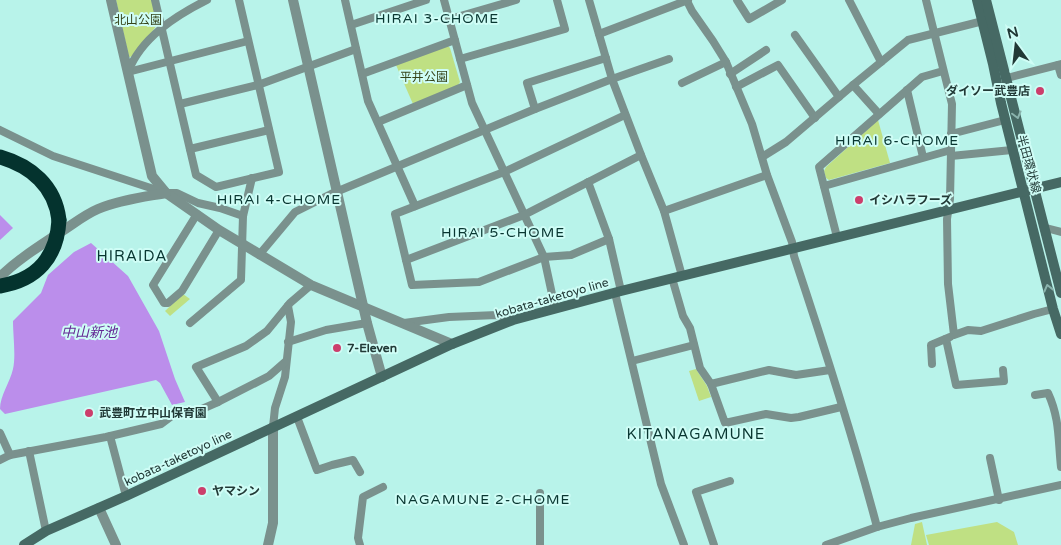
<svg xmlns="http://www.w3.org/2000/svg" width="1061" height="545" viewBox="0 0 1061 545" font-family="'Varela Round','Noto Sans JP',sans-serif">
<style>
.green{fill:#bfe083}
.water{fill:#bb8eeb}
.lines{fill:none;stroke-linecap:round;stroke-linejoin:round}
.minor{stroke:#7a918d;stroke-width:8}
.tertiary{stroke:#7a918d;stroke-width:10}
.secondary{stroke:#466964;stroke-width:10}
.motorway{stroke:#04332e;stroke-width:15}
.motorway-bridge{stroke:#04332e;stroke-width:15}
.oneway{stroke:#8ab3ad}
.poi-dot{fill:#cc3e6c;stroke:#cffdf6;stroke-width:2}
.labels{text-anchor:middle;dominant-baseline:central;stroke-width:4;stroke-linejoin:round;paint-order:stroke}
.park-label{font-size:12px;fill:#354319;stroke:#cffdf6}
.poi-label{font-size:12px;font-weight:bold;fill:#213936;stroke:#cffdf6;text-anchor:start}
.street-label{font-size:12px;fill:#213936;stroke:#cffdf6}
.neighbourhood-label{font-size:14px;letter-spacing:1px;fill:#083631;stroke:#cffdf6}
.water-label{font-size:14px;font-style:italic;fill:#642994;stroke:#cffdf6}
.quarter-label{font-size:15px;letter-spacing:1px;fill:#083631;stroke:#cffdf6}
</style>
<rect width="100%" height="100%" fill="#b8f3ea"/>
<g class="green">
<path d="M116,0H152L157,25L134,56L129,57Z"/>
<path d="M448,46L450,48L460,82L458,85L413,104L396,65Z"/>
<path d="M878,120L890,163L829,180L826,178L824,171L826,167Z"/>
<path d="M183,294L190,299L170,316L165,311Z"/>
<path d="M696,369L707,386L711,397L699,401L689,371Z"/>
<path d="M922,522L927,545H911L915,524Z"/>
<path d="M997,522L1014,532L1018,545H929L926,535Z"/>
</g>
<g class="water">
<path d="M0,215L13,228L0,240Z"/>
<path d="M91,243L128,276L159,331L175,379L185,402L172,405L160,383L156,380L5,414L0,409C0,396 10,382 13,369C16,356 13,335 13,321L41,293L48,275L74,252Z"/>
</g>
<g class="lines">
<g class="minor">
<path d="M155,0L196,175L216,187L279,172L239,0"/>
<path d="M345,0L368,101L415,206"/>
<path d="M444,0L472,103L544,257L555,308"/>
<path d="M589,0L612,79L641,155L664,211L682,276"/>
<path d="M737,0L749,19L782,0"/>
<path d="M849,0L881,62"/>
<path d="M926,0L952,104L950,199L947,219L948,284L954,335L968,330L981,331L1034,314L1053,309"/>
<path d="M687,1L692,11L713,41L726,62L752,124L767,175L792,242L794,256C824,346 853,436 877,527"/>
<path d="M450,19L516,0"/>
<path d="M351,25L426,0"/>
<path d="M599,34L688,0"/>
<path d="M795,35L839,97"/>
<path d="M460,59L565,29L557,0"/>
<path d="M1058,65L1061,75"/>
<path d="M128,72L248,41"/>
<path d="M128,72C141,38 175,16 207,0"/>
<path d="M362,74L455,40"/>
<path d="M730,74L766,50"/>
<path d="M1007,78L1061,64"/>
<path d="M682,83L726,62"/>
<path d="M853,85L879,114"/>
<path d="M736,87L778,65L815,118"/>
<path d="M907,90L923,157"/>
<path d="M180,104L258,85L356,49"/>
<path d="M535,109L527,83L606,58"/>
<path d="M378,122L467,85"/>
<path d="M0,130L53,156L166,193H177L198,203L220,208L243,216"/>
<path d="M951,134L1005,120"/>
<path d="M190,149L269,130"/>
<path d="M951,156L1012,150"/>
<path d="M762,157L786,142L853,85L908,40L983,21"/>
<path d="M588,182L609,239L621,291"/>
<path d="M824,186L951,150"/>
<path d="M664,211L767,175"/>
<path d="M197,214L153,285L164,303H168L182,291L219,230"/>
<path d="M1046,228L1061,232"/>
<path d="M837,237L819,167L922,77L943,71"/>
<path d="M609,239L571,255L544,257L479,282L412,285L395,214L504,172L625,115"/>
<path d="M259,255L295,212L331,194L535,109L612,79L669,59"/>
<path d="M406,260L524,215L641,155"/>
<path d="M672,278L683,316L690,328L700,368L711,384L725,423L766,414L791,418L799,417L841,407"/>
<path d="M615,293L661,484L684,545"/>
<path d="M190,323L241,280L243,216L252,178"/>
<path d="M404,323L449,317L497,315L503,316L513,320"/>
<path d="M946,339L956,385L1004,381L1003,370"/>
<path d="M288,342L326,330L367,323"/>
<path d="M632,361L694,345"/>
<path d="M932,364L931,345L950,337"/>
<path d="M711,384L769,370L796,375L830,370"/>
<path d="M1035,395L1048,393C1060,419 1058,440 1061,467"/>
<path d="M218,402L196,367L246,346L267,331L290,303L311,285"/>
<path d="M297,417L317,470L332,465L353,460L360,472"/>
<path d="M273,427L275,408L285,377L291,322L288,306"/>
<path d="M0,433L10,455"/>
<path d="M110,436L126,496"/>
<path d="M29,451L46,531"/>
<path d="M990,458L999,500"/>
<path d="M0,460L10,455L106,437L161,424L173,415L202,409L218,402L269,376L285,362"/>
<path d="M540,493V545"/>
<path d="M360,545L358,538L363,497L383,487"/>
<path d="M714,545L696,492L730,481"/>
<path d="M826,545L877,527L911,518L1061,485"/>
</g>
<g class="tertiary">
<path d="M111,0L152,176L166,193L219,230L311,285L452,344"/>
<path d="M293,0L367,323L382,377"/>
<path d="M0,277C17,260 38,247 59,233C72,225 84,215 98,209C119,200 144,197 166,193"/>
<path d="M99,508L116,545"/>
<path d="M268,545L273,523V427"/>
</g>
<g class="secondary">
<path d="M977,0L993,64L1001,103L1053,309L1061,334"/>
<path d="M986,0L1061,293"/>
<path d="M24,545L46,531L126,496L452,344L513,320L621,291L1061,182"/>
</g>
<path class="motorway" d="M0,157C31,166 55,186 59,220"/>
<path class="motorway-bridge" d="M0,286C37,280 57,257 59,220"/>
</g>
<defs><path id="oneway-chevron" d="M-2-3.5L2.5 0L-2 3.5" fill="none" stroke-width="1.6" stroke-linecap="round" stroke-linejoin="round" transform="scale(1.25)"/></defs>
<g class="oneway">
<use href="#oneway-chevron" transform="translate(1017 115) rotate(75)"/>
<use href="#oneway-chevron" transform="translate(1048 288) rotate(-104)"/>
</g>
<g class="poi-dot">
<circle cx="1040" cy="91" r="5"/>
<circle cx="859" cy="200" r="5"/>
<circle cx="337" cy="348" r="5"/>
<circle cx="89" cy="413" r="5"/>
<circle cx="202" cy="491" r="5"/>
</g>
<g class="labels">
<g class="park-label">
<text x="138" y="20">北山公園</text>
<text x="424" y="77">平井公園</text>
</g>
<g class="poi-label">
<text x="1030" y="91" text-anchor="end">ダイソー武豊店</text>
<text x="869" y="200">イシハラフーズ</text>
<text x="347" y="348">7-Eleven</text>
<text x="99" y="413">武豊町立中山保育園</text>
<text x="212" y="491">ヤマシン</text>
</g>
<g class="street-label">
<text transform="translate(1029 164) rotate(75)">半田環状線</text>
<text transform="translate(552 298) rotate(-16)">kobata-taketoyo line</text>
<text transform="translate(178 458) rotate(-25)">kobata-taketoyo line</text>
</g>
<g class="neighbourhood-label">
<text x="437" y="18">HIRAI 3-CHOME</text>
<text x="897" y="140">HIRAI 6-CHOME</text>
<text x="279" y="199">HIRAI 4-CHOME</text>
<text x="503" y="232">HIRAI 5-CHOME</text>
<text x="483" y="499">NAGAMUNE 2-CHOME</text>
</g>
<g class="water-label">
<text x="89" y="332">中山新池</text>
</g>
<g class="quarter-label">
<text x="132" y="256">HIRAIDA</text>
<text x="696" y="434">KITANAGAMUNE</text>
</g>
</g>
<g transform="translate(1016 45) rotate(345)" stroke="#cffdf6" stroke-width="4" paint-order="stroke">
<path d="M0-4L9 19L0 12L-9 19Z" fill="#213936"/>
<text y="-8" font-size="14" font-weight="bold" text-anchor="middle" fill="#213936">N</text>
</g>
</svg>
